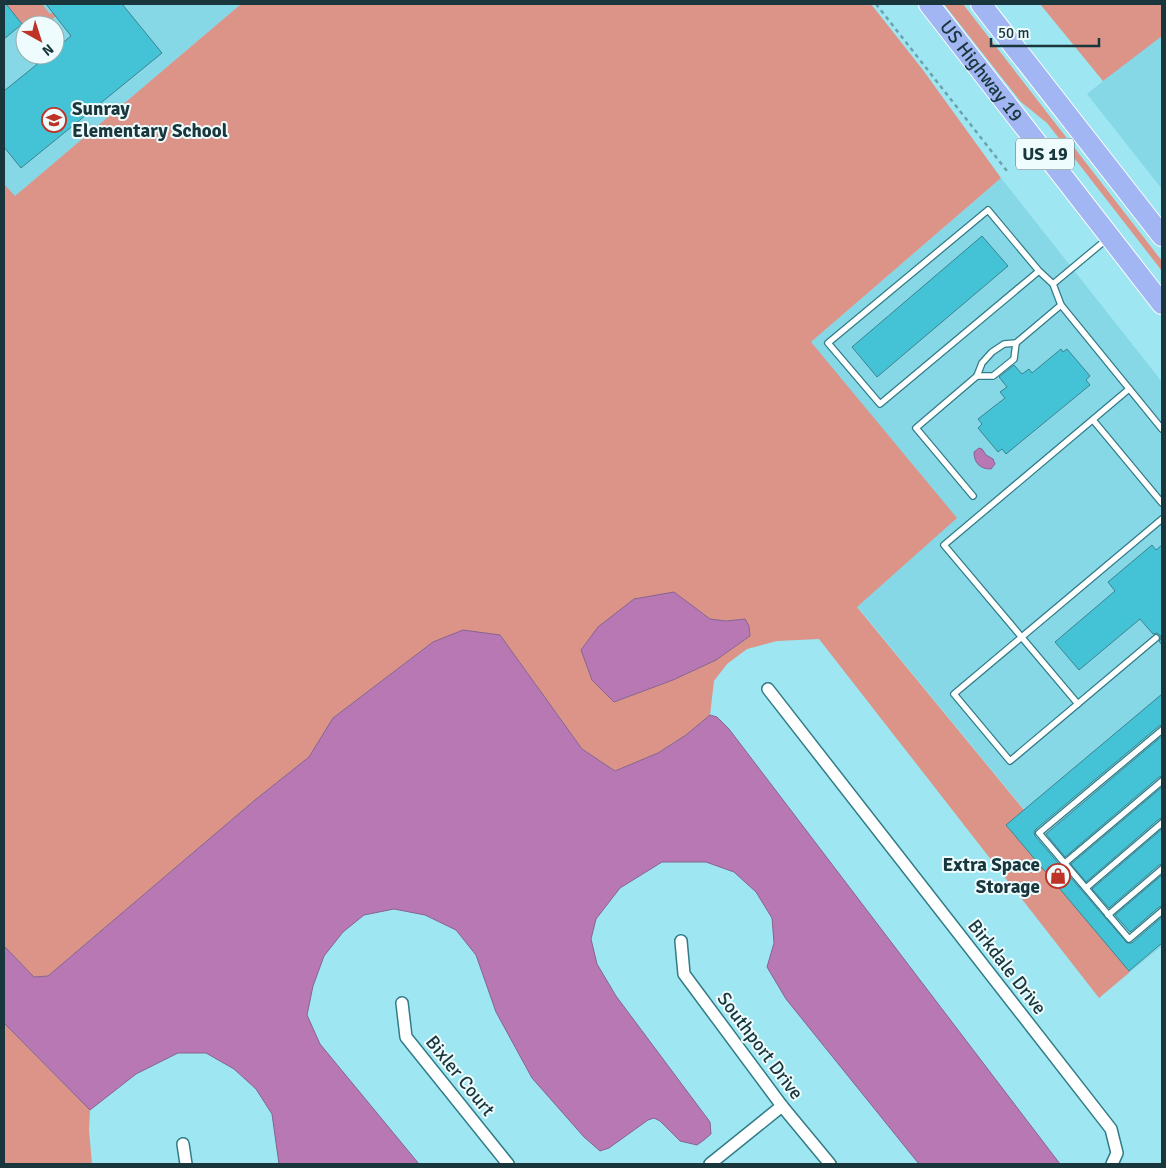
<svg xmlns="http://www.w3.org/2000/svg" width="1166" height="1168" viewBox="0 0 1166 1168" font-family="Signika,sans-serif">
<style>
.built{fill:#86d8e7;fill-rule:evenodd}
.green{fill:#dc9488;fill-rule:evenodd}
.water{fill:#b778b3;stroke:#87648f}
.building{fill:#45c3d6;stroke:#3b838f}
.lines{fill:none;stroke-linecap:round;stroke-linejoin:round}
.lane-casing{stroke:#327c87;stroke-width:8}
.street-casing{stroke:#327c87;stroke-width:14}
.highway-casing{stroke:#fff;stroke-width:22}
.path{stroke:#6ba3ad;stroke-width:2.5;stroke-dasharray:4 4;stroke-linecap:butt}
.lane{stroke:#fff;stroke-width:5.5}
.street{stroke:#fff;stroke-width:11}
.highway{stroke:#a1b6f2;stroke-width:20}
.labels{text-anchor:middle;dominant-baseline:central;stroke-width:4;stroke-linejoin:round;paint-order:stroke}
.shield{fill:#eefcfe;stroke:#587176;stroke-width:1}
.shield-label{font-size:18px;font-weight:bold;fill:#18363b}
.street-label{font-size:19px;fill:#18363b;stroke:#eefcfe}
.poi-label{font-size:19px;font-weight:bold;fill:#18363b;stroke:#eefcfe;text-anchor:start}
</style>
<rect width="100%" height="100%" fill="#9de6f2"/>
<g class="built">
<path d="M4,4H241L14,197L4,184ZM25,25H55V55H25Z"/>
<path d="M1162,34V189L1087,94Z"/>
<path d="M1001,178L1162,382V946L1130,972L1006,825L1024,809L857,606L811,342Z"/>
</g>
<g class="green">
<path d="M6,4H42L50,14L53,12L56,16L45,25H25V31L20,26L22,24Z"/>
<path d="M241,4H871L923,70L1001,178L811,342L957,518L857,607L1024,810L1006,825L1130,972L1099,998L819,639L777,641L747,649L727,664L714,681L710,715L686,735L658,753L615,771L582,749L500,635L433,642L333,718L309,757L255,800L48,976L34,977L4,946V184L15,196ZM674,592L710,619L726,621L745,619L750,636L716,660L673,680L614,702Z"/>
<path d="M944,4H963L1162,261V271L1047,123L1021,102Z"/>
<path d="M1040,4H1162V36L1103,81Z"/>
<path d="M4,1023L90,1110L89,1130L92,1164H4Z"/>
</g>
<g class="water">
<path d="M979,448L982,449L986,455L993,459L995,464L991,469C980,469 974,463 974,452Z"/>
<path d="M674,592L710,619L726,621L745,619L749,626L750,636L716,660L673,680L614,702L592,680L581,650L598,627L634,599Z"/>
<path d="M463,630L500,635L582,749L615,771L658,753L686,735L710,715L717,717L729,729L1060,1164H919L786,999L767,967L774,943L772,918L756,892L734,872L706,862H662L620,888L596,919L591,939L597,964L616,996L710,1122L711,1134L704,1140L697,1145L680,1141L660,1121L654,1118L648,1120L609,1148L600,1151L584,1137L532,1078L496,1012L476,955L456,930L425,915L394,909L364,915L343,932L324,956L313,986L307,1015L320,1044L419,1164H279L272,1114L256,1089L234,1069L206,1053H178L136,1074L90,1110L4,1023V946L34,977L48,976L255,800L309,757L333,718L433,642Z"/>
</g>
<g class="building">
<path d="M4,4H6L22,24L4,39Z"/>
<path d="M46,4H122L162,53L21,168L4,147V91L41,61L36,55H55V49L71,36Z"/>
<path d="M982,236L1008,266L877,377L852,347Z"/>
<path d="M1061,349L1063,352L1067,349L1090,376L1086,380L1090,385L1006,454L1002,449L998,452L978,428L982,424L978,419L1005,398L1000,392L1007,387L999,377L1014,365L1022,374L1029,369L1032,373Z"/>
<path d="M1152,545L1156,550L1162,545V645L1159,641L1161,639L1160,635L1157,633L1153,634L1140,619L1079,670L1055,642L1115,591L1108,582Z"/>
<path d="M1162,694V725L1159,726L1036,829L1034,832L1035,836L1127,943H1132L1162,917V943L1129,971L1006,825Z"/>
<path d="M1162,736V776L1159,777L1065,857L1046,834Z"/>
<path d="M1162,787V818L1159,819L1086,882L1071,864Z"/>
<path d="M1162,829V864L1159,865L1109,908L1092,889Z"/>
<path d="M1162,875V906L1159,907L1130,932L1115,915Z"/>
</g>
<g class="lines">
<defs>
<g id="lane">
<path d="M1107,239L1053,284L1061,305L1162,429"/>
<path d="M1039,271L880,404L828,343L988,210L1039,271L1053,284"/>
<path d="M977,376H993L1014,359L1016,343"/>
<path d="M1093,420L1162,503"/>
<path d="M973,496L916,428L977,376L982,363L992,352L1004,344L1016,343L1061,305"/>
<path d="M1156,638L1010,761L954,694L1162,519"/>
<path d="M1078,704L944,545L1129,389"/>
<path d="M1162,730L1039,833L1129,939L1162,911"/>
<path d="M1065,863L1162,781"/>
<path d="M1086,888L1162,823"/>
<path d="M1108,915L1162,869"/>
</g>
<g id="street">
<path d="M768,689L1111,1129L1117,1153L1112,1164"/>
<path d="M681,941L684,974L782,1106L830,1164"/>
<path d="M402,1003L406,1037L508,1164"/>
<path d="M183,1144L186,1164"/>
<path d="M710,1164L782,1106"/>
</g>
<g id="highway">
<path id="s1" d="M929,4L1162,304"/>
<path d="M981,4L1162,236"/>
</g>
</defs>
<use href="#lane" class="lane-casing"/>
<use href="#street" class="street-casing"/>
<use href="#highway" class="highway-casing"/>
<path class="path" d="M876,4L1007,171"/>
<use href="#lane" class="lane"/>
<use href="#street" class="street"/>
<use href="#highway" class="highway"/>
</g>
<defs>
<symbol id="school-ring" viewBox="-11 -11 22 22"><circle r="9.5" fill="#eefcfe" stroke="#bf3226" stroke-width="1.5"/><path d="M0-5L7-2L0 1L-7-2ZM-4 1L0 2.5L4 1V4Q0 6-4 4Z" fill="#bf3226"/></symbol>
<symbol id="shop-ring" viewBox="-11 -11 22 22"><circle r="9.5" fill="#eefcfe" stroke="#bf3226" stroke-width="1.5"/><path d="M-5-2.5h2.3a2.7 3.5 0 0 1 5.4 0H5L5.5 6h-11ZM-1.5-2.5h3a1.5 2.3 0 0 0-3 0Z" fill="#bf3226"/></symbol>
</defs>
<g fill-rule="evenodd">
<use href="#school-ring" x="40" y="106" width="28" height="28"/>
<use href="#shop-ring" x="1044" y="862" width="28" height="28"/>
</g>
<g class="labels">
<rect class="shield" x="1016" y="138.5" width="58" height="31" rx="4"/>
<g class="shield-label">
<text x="1045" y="154">US 19</text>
</g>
<g class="street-label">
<text stroke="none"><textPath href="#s1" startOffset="85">US Highway 19</textPath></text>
<text transform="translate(1007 967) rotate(52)">Birkdale Drive</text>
<text transform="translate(760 1046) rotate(53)">Southport Drive</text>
<text transform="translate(460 1076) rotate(51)">Bixler Court</text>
</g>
<g class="poi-label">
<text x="72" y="109">Sunray<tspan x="72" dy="22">Elementary School</tspan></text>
<text x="1040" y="865" text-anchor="end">Extra Space<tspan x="1040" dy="22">Storage</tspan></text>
</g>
</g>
<rect width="1166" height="1168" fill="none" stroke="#18363b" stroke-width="10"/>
<g transform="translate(40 40) rotate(141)"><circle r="24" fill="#eefcfe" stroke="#98adb0"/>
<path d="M0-4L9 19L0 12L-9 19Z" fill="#bf3226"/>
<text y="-8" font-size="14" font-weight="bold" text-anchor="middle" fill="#18363b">N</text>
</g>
<path d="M991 38v8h108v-8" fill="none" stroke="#18363b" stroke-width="2.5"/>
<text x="998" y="38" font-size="15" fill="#18363b" stroke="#eefcfe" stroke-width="4" paint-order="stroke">50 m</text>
</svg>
